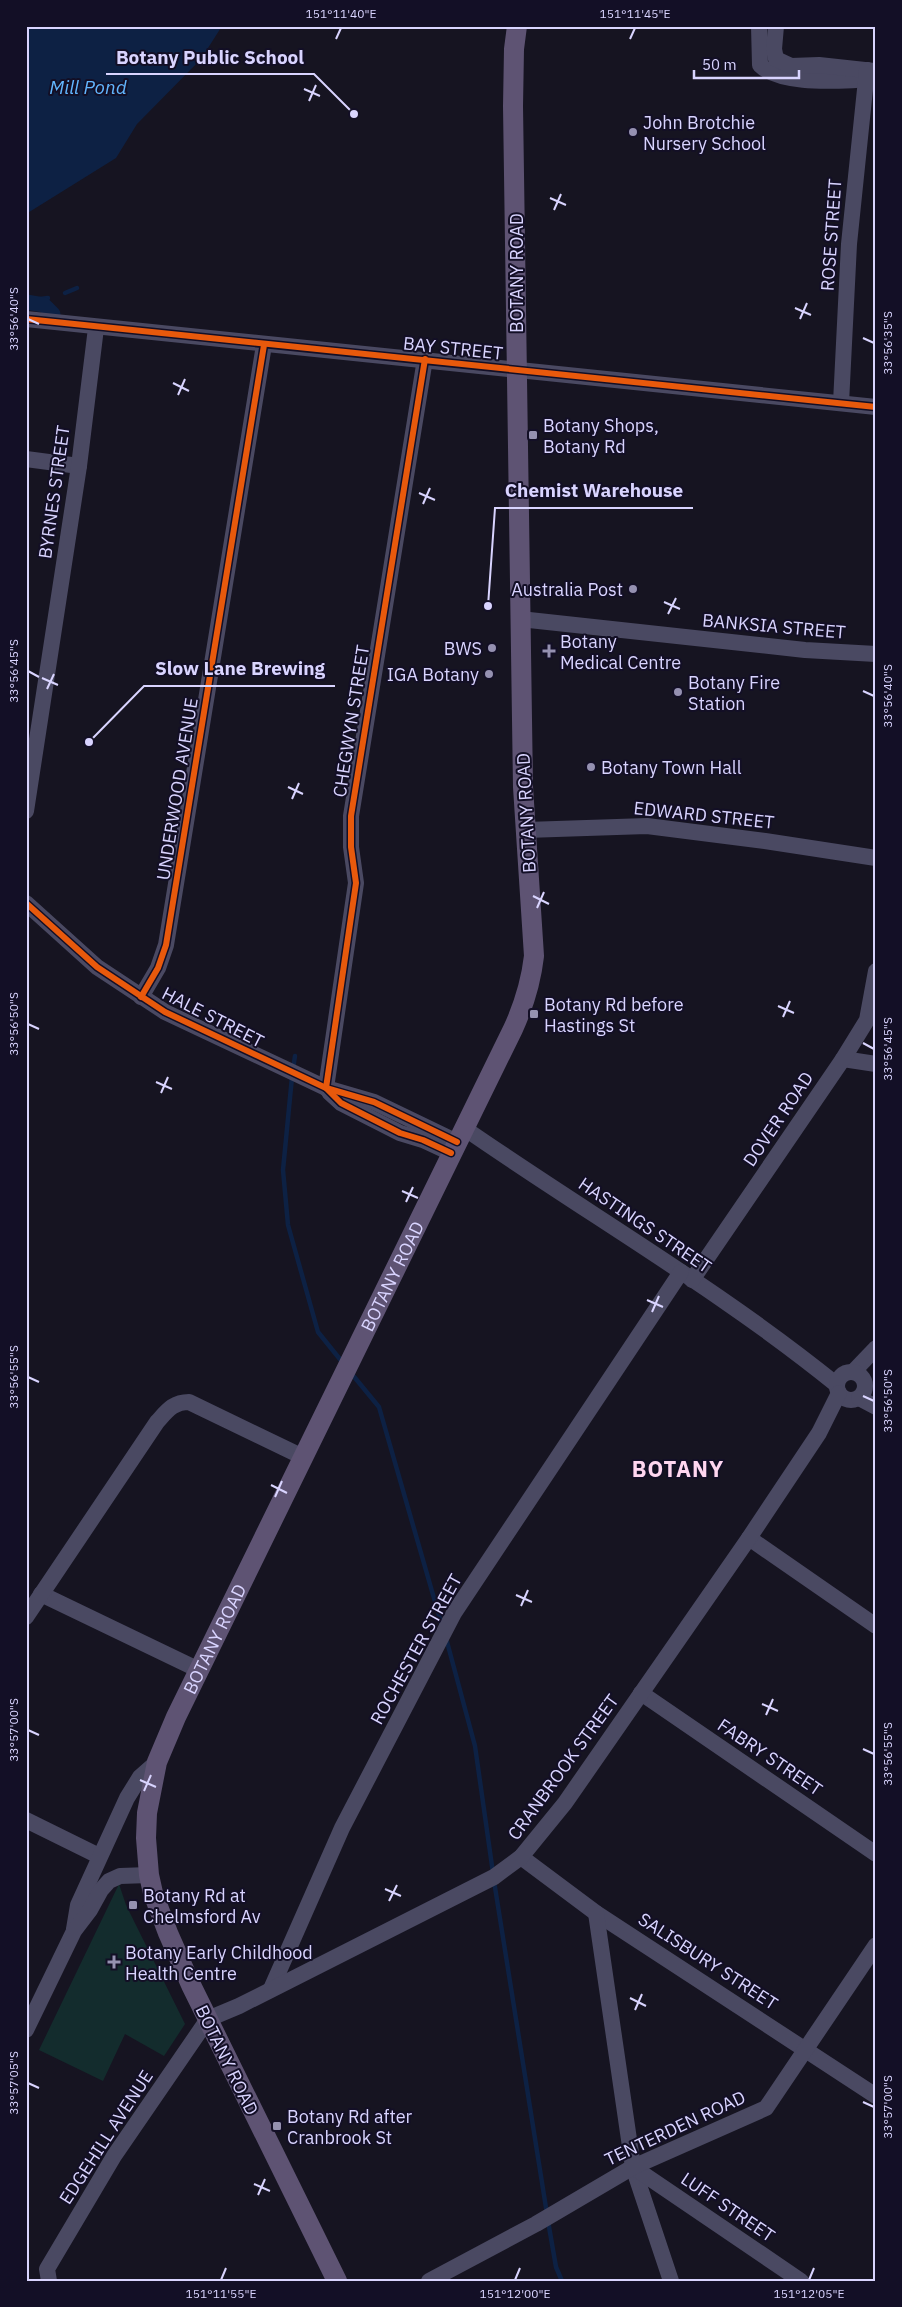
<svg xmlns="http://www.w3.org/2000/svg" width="902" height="2307" viewBox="0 0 902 2307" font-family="'IBM Plex Sans',sans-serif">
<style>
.green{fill:#132c2d}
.water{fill:#0d2144}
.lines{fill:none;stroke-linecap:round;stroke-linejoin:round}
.stream{stroke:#0d2144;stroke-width:4.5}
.canal{stroke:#0d2144;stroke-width:15}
.minor{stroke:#4a4962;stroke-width:16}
.major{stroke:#5e5373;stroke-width:20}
.cycleway-casing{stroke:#130f26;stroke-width:9}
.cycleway{stroke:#e8590c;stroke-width:6}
.ticks{fill:none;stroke:#d9d4ff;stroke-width:2}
.poi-dot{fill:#9591b1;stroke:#130f26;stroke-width:2}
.labels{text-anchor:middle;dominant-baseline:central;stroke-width:4;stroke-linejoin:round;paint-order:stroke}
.poi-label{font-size:18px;fill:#d9d4ff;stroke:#130f26;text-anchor:start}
.street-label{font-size:18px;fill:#d9d4ff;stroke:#130f26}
.water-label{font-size:19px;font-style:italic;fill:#62b6ff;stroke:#130f26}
.district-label{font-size:22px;font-weight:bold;letter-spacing:1px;fill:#ffd6f0;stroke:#130f26}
.leader{fill:none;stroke:#d9d4ff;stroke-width:2}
.callout-dot{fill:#d9d4ff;stroke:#130f26;stroke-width:2}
.callout-label{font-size:19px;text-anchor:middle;font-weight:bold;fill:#d9d4ff;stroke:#130f26;stroke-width:4;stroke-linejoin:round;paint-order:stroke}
.neatline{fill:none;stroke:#d9d4ff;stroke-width:2}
.ticks-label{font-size:12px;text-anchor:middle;fill:#d9d4ff}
</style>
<rect width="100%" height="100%" fill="#161421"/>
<path class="green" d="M119,1884L126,1905L185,2024L164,2056L125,2034L103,2081L39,2050Z"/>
<path class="water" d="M26,26H222L201,59L137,124L116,158L26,214Z"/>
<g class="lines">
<g class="stream">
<path d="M65,293L77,288"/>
<path d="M26,301L48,298"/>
<path d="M39,303L51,305"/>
<path d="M293,1069L295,1056"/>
<path d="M292,1077L283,1170L288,1225L318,1332L343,1363"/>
<path d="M351,1373L379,1407L442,1626"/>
<path d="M446,1638L475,1746L493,1873"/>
<path d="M494,1881L547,2214"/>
<path d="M548,2221L556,2267L562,2281"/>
</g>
<path class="canal" d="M26,302L44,305L53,314"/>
<g class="minor">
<path d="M759,26L760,65C779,84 830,81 856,80L867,70"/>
<path d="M776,26L774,49L776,59L791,66L819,65L874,71"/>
<path d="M26,319L876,407"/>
<path d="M841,403L849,244L867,70"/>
<path d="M26,459L79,466"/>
<path d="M520,619L805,650L876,654"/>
<path d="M26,811L79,466L96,328"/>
<path d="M526,830L647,826L765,841L876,858"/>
<path d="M26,903L97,967L165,1012L326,1088L374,1102L457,1142"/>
<path d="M141,997L158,968L166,945L264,345"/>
<path d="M843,1059L876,1064"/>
<path d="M326,1088L356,883L351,847V816L425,359"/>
<path d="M329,1092L341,1103L400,1133L423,1140L451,1153"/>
<path d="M464,1128C588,1214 720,1290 837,1385"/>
<path d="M692,1280L843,1059L867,1020L876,971"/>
<path d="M853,1372L876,1348"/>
<circle cx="851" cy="1386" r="14"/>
<path d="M859,1398L876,1407"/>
<path d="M749,1538L876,1626"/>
<path d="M41,1594L199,1670"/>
<path d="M26,1617L157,1422C167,1411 173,1402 189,1402L303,1457"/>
<path d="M641,1693L876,1854"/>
<path d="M26,1820L99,1856"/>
<path d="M521,1857L596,1913L876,2096"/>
<path d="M596,1913L633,2167L671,2281"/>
<path d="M74,1929L78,1905L127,1798L140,1777L157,1762"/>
<path d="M271,1989L342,1828L454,1613L681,1272"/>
<path d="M26,2030L74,1931L90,1910L101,1890L109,1881L120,1876L149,1875"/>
<path d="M633,2167L801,2281"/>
<path d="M49,2281L47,2269L114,2156L208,2019L239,2006L494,1877L521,1857L565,1803L749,1538L819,1433L839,1393"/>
<path d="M429,2281L536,2224L633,2167L766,2108L876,1945"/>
</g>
<path class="major" id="s1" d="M337,2281L191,1985L168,1933L153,1893L149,1875L146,1838L147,1813L157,1762L176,1717L513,1029C524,1005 531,982 534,956L523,787L513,106L514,49L517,26"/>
<defs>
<g id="cycleway">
<path d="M26,319L876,407"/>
<path d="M26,903L97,967L165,1012L326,1088L374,1102L457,1142"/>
<path d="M141,997L158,968L166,945L264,345"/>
<path d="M326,1088L356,883L351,847V816L425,359"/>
<path d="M328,1090L341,1103L400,1133L423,1140L451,1153"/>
</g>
</defs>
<use href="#cycleway" class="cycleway-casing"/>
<use href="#cycleway" class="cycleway"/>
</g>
<path class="ticks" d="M336,39L341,28M630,39L635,28M304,89L320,96M309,101L316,85M550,198L566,205M554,210L561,194M795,308L811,315M28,319L39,324M800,319L807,303M863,338L874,343M173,383L189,391M178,395L185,379M419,493L435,500M423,504L430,488M664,602L680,609M668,614L676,598M28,671L39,677M42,678L58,685M47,689L54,674M863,691L874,696M288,787L303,794M292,799L299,783M533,896L549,904M537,908L544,892M778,1006L794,1013M783,1017L790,1001M28,1024L39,1029M863,1043L874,1049M156,1082L172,1089M161,1093L168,1077M402,1191L418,1198M406,1202L413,1187M647,1300L663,1307M652,1312L659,1296M28,1377L39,1382M863,1396L874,1401M271,1485L287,1493M275,1497L282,1481M516,1595L532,1602M521,1606L528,1590M762,1704L778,1711M766,1715L773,1699M28,1730L39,1735M863,1749L874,1754M140,1780L156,1787M144,1791L151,1775M385,1889L401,1896M389,1901L397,1885M630,1998L646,2006M635,2010L642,1994M28,2083L39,2088M863,2102L874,2107M254,2184L270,2191M258,2195L265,2179M221,2280L226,2268M515,2280L520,2268M809,2280L814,2268"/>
<g class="poi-dot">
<circle cx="633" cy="132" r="5"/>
<rect x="528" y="430" width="10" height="10" rx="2.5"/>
<circle cx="633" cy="589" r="5"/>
<circle cx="492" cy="648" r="5"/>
<path d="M546.5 643.5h5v5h5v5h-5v5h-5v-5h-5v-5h5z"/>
<circle cx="489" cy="674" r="5"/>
<circle cx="678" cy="692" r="5"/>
<circle cx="591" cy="767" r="5"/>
<rect x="529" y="1009" width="10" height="10" rx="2.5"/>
<rect x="128" y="1900" width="10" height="10" rx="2.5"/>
<path d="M111.5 1954.5h5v5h5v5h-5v5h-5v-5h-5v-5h5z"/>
<rect x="272" y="2121" width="10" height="10" rx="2.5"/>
</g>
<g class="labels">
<g class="poi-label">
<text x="643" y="122">John Brotchie<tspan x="643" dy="21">Nursery School</tspan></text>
<text x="543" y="425">Botany Shops,<tspan x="543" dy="21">Botany Rd</tspan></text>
<text x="623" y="589" text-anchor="end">Australia Post</text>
<text x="560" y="641">Botany<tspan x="560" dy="21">Medical Centre</tspan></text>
<text x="482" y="648" text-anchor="end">BWS</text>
<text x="479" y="674" text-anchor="end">IGA Botany</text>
<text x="688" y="682">Botany Fire<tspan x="688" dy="21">Station</tspan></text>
<text x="601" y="767">Botany Town Hall</text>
<text x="544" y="1004">Botany Rd before<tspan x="544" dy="21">Hastings St</tspan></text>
<text x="143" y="1895">Botany Rd at<tspan x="143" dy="21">Chelmsford Av</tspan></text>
<text x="125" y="1952">Botany Early Childhood<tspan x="125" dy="21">Health Centre</tspan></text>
<text x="287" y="2116">Botany Rd after<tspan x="287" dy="21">Cranbrook St</tspan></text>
</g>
<g class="street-label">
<text transform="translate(831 235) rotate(-86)">ROSE STREET</text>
<text transform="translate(516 273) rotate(-90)">BOTANY ROAD</text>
<text transform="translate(453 348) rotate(6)">BAY STREET</text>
<text transform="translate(54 492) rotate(-82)">BYRNES STREET</text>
<text transform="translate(774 626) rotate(5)">BANKSIA STREET</text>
<text transform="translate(351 721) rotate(-81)">CHEGWYN STREET</text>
<text transform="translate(177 789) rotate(-81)">UNDERWOOD AVENUE</text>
<text transform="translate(526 813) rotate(-93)">BOTANY ROAD</text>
<text transform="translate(704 815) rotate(6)">EDWARD STREET</text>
<text transform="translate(213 1017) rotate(27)">HALE STREET</text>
<text transform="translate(778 1119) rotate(-56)">DOVER ROAD</text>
<text transform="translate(645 1225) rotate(34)">HASTINGS STREET</text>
<text stroke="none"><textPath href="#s1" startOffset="1102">BOTANY ROAD</textPath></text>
<text stroke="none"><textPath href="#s1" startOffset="698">BOTANY ROAD</textPath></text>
<text transform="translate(416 1649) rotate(-61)">ROCHESTER STREET</text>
<text transform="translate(770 1757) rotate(34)">FABRY STREET</text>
<text transform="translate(563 1767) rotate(-54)">CRANBROOK STREET</text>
<text transform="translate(708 1961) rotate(33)">SALISBURY STREET</text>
<text transform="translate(227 2060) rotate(64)">BOTANY ROAD</text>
<text transform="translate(675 2128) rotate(-25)">TENTERDEN ROAD</text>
<text transform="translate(106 2137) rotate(-57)">EDGEHILL AVENUE</text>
<text transform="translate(728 2207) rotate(34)">LUFF STREET</text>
</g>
<g class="water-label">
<text x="88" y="87">Mill Pond</text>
</g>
<g class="district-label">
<text x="678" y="1468">BOTANY</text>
</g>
</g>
<path class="leader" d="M354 114L314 74H106M488 606L495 508H693M89 742L144 686H335"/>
<g class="callout-dot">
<circle cx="354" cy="114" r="5"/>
<circle cx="488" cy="606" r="5"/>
<circle cx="89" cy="742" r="5"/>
</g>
<g class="callout-label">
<text x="210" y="64">Botany Public School</text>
<text x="594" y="497">Chemist Warehouse</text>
<text x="240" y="675">Slow Lane Brewing</text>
</g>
<rect width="902" height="2307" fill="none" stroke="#130f26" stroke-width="55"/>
<path d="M694 70v8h105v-8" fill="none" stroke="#d9d4ff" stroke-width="2.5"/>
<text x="702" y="70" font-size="15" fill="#d9d4ff" stroke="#130f26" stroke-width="4" paint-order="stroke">50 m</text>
<rect x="28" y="28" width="846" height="2252" class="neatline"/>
<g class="ticks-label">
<text x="341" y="18">151°11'40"E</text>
<text x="635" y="18">151°11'45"E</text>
<text transform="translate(14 319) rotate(-90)" y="4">33°56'40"S</text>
<text transform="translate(888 343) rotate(-90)" y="4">33°56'35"S</text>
<text transform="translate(14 671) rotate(-90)" y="4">33°56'45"S</text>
<text transform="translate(888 696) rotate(-90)" y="4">33°56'40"S</text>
<text transform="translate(14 1024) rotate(-90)" y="4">33°56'50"S</text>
<text transform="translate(888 1049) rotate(-90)" y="4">33°56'45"S</text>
<text transform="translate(14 1377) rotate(-90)" y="4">33°56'55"S</text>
<text transform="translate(888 1401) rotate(-90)" y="4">33°56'50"S</text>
<text transform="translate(14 1730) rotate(-90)" y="4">33°57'00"S</text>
<text transform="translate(888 1754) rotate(-90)" y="4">33°56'55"S</text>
<text transform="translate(14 2083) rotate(-90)" y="4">33°57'05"S</text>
<text transform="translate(888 2107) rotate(-90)" y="4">33°57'00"S</text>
<text x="221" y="2298">151°11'55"E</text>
<text x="515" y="2298">151°12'00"E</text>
<text x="809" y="2298">151°12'05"E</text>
</g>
</svg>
